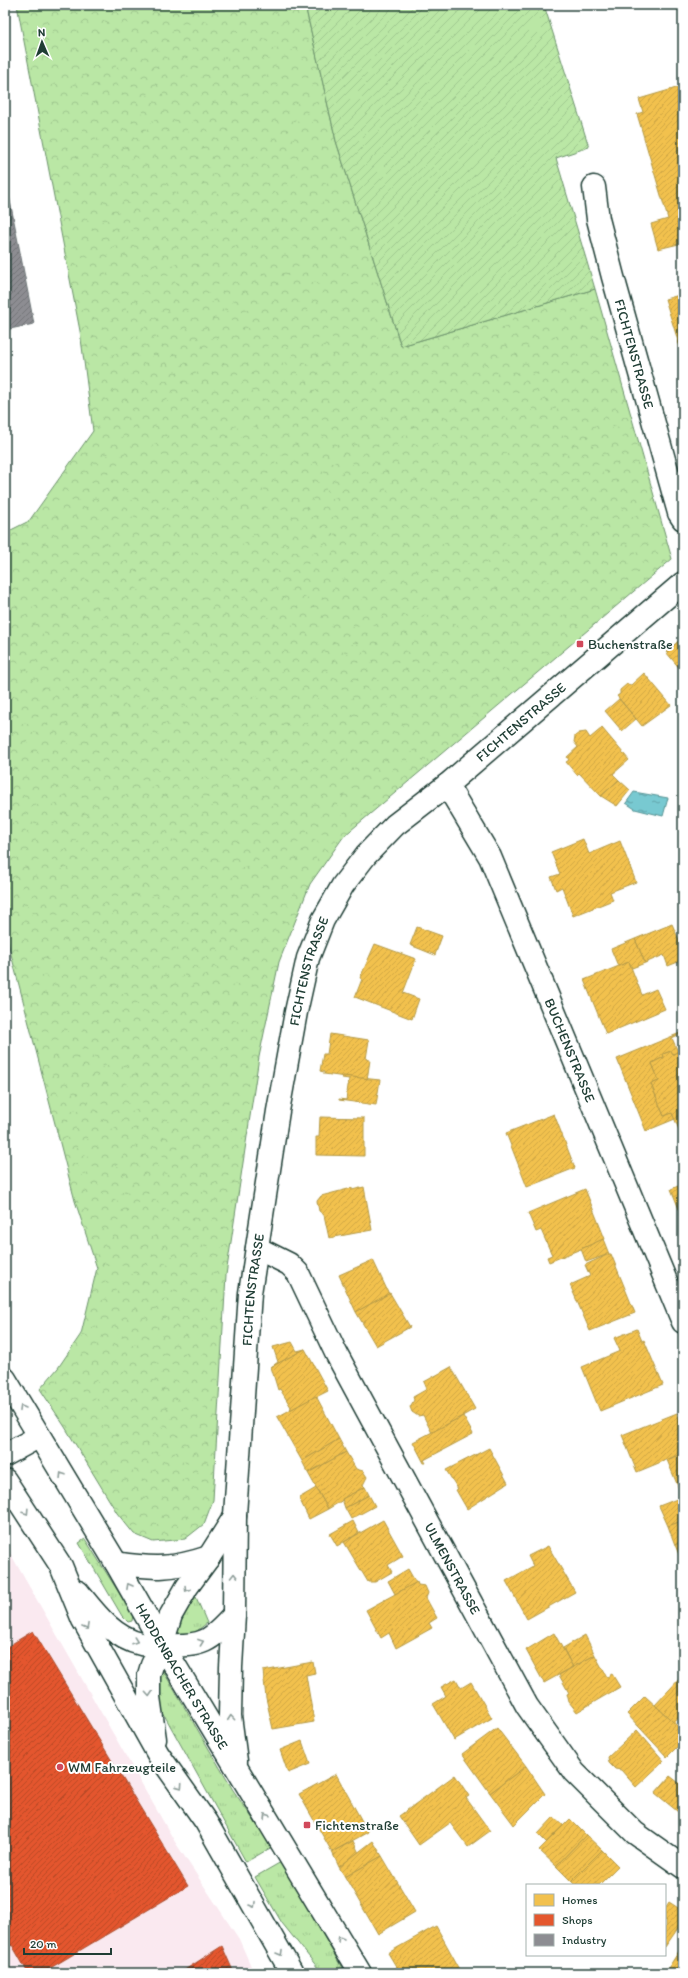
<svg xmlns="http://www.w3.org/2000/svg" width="688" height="1978" viewBox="0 0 688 1978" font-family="Itim,sans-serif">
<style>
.built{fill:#fae9f0}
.grass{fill:url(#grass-tufts);stroke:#6c926c}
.forest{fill:url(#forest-crowns);stroke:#6c926c}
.garden{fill:url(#garden-furrows);stroke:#6c926c}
.water{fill:url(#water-ripples);stroke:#549192}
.homes{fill:url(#homes-hatch);stroke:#b39946}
.shops{fill:url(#shops-hatch);stroke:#a94f30}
.industry{fill:url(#industry-hatch);stroke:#6c7576}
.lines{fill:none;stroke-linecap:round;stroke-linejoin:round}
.street-casing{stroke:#1f3d34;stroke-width:25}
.secondary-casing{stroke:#1f3d34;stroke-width:25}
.street{stroke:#fff;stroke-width:22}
.secondary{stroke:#fff;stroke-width:22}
.oneway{stroke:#8f9e9a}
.poi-dot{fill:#d1495b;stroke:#fff;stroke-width:1.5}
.labels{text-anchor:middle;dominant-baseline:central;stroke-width:4;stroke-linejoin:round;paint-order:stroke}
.street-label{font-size:14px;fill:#1f3d34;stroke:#fff}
.poi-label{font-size:14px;fill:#1f3d34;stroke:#fff;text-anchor:start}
</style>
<defs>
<pattern id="grass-tufts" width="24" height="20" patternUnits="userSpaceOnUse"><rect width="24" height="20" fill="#bae7a5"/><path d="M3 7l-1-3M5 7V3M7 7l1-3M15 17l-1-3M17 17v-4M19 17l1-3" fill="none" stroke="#9fc78f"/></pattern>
<pattern id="forest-crowns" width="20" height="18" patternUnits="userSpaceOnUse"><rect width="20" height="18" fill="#bae7a5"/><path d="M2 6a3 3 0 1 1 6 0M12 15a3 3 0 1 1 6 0" fill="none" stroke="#9fc78f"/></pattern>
<pattern id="garden-furrows" width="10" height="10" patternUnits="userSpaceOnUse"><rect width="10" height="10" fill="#bae7a5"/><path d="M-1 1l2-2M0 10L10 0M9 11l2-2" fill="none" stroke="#9fc78f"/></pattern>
<pattern id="water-ripples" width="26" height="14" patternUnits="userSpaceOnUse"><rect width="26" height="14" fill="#78c9d1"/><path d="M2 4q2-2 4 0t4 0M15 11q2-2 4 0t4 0" fill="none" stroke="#62a4aa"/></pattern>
<pattern id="homes-hatch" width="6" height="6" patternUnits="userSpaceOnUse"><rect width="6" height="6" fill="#f2c14e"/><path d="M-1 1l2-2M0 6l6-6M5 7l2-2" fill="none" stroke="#cfa745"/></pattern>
<pattern id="shops-hatch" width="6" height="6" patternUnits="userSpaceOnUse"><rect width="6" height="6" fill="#e4572e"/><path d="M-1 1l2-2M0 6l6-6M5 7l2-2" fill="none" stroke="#b84928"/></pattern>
<pattern id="industry-hatch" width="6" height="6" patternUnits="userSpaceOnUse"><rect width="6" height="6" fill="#8d8d92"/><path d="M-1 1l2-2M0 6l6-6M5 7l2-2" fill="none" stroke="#737478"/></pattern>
</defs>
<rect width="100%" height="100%" fill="#fff"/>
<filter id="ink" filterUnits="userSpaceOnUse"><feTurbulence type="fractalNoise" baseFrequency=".025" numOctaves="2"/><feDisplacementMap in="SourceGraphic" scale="8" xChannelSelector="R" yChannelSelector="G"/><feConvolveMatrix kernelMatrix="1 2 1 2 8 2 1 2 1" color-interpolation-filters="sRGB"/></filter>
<g filter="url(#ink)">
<path class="built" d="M5,1544L175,1842L239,1939L254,1973H5Z"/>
<g class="grass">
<path d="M85,1539L133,1615L132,1621L128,1622L122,1616L79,1543Z"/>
<path d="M196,1597L207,1623L193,1634L180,1636L177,1632L176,1624Z"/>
<path d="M157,1669H162L233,1790L272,1847L246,1862L162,1711L159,1704Z"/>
<path d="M281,1862L342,1968L337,1973H322L282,1923L255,1877Z"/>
</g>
<path class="forest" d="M17,5H305L336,141L401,346L595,289L672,559L344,836L310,884L279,962L259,1057L226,1275L213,1500L204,1524L185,1539L153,1542L134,1534L117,1513L65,1427L40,1389L58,1368L81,1334L97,1268L75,1201L5,931V533L29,521L93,431L80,331Z"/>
<path class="garden" d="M305,5H544L589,147L556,158L595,289L401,346L336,141Z"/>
<path class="water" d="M634,792L668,798L663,816L635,809L626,803Z"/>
<g class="homes">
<path d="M683,86V243L658,249L651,224L668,219L637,114L643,112L639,99Z"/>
<path d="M683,294V357L665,299Z"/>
<path d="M683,637V669L681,670L666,652Z"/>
<path d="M644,673L671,705L642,726L617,696L620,694V690L627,684L631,685Z"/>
<path d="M619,699L636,719L622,731L605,711Z"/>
<path d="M602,728L629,760L613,774L619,780L601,796L579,773L577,775L566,762L569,760L567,757L578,747L574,742L575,736L579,733L586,732L590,738Z"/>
<path d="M619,780L630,790L617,806L601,796Z"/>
<path d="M583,839L589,854L620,841L636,882L610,892L613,900L573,916L562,887L556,890L551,877L560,874L551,852Z"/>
<path d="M672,924L683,949V960L668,966L664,955L645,963L635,939Z"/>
<path d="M417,927L442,936L435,955L410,945Z"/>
<path d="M635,939L645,963L632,968L629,962L618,966L611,949Z"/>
<path d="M375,944L416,959L403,993L419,999L412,1019L355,997L362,979L360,978Z"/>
<path d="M629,962L642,995L656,989L665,1009L606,1034L584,980Z"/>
<path d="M680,1033V1034L672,1038L678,1052L673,1054L671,1051L663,1054L664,1057L652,1063L659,1081L651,1084L664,1116L672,1113L675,1119L646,1131L617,1059Z"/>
<path d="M330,1034L369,1040L366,1059L370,1060L367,1080L324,1074V1072L320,1071L323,1054H327Z"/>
<path d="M683,1050V1139L672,1113L664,1116L651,1084L659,1081L652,1063L664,1057L663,1054L671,1051L673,1054Z"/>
<path d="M343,1076L380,1080L376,1105L339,1100V1099L346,1100L349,1079L342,1078Z"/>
<path d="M554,1114L575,1168L527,1187L506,1133Z"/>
<path d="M320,1117L364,1118V1156L316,1155V1137H319Z"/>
<path d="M683,1184V1219L671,1189Z"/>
<path d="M364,1187L372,1230L329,1238L324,1215L319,1211L317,1201L321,1196L352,1188V1190Z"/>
<path d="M585,1189L605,1239L549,1262L547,1257L552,1255L541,1230L536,1232L528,1213Z"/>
<path d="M603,1239L609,1254L586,1262L581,1249Z"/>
<path d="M609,1254H611L635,1313L590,1331L570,1285L590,1276L585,1265Z"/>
<path d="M373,1260L389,1294L356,1312L339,1275Z"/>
<path d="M390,1293L410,1327L376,1346L356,1312Z"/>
<path d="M637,1329L642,1341L644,1340L663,1385L600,1411L582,1367L620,1351L614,1338Z"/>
<path d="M292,1342L297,1351L305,1349L271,1367L278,1362L273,1347Z"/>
<path d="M305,1349L328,1391L290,1410L291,1407L280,1389L278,1390L271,1367Z"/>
<path d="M451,1367L475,1409L432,1433L423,1415L418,1416L412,1412L410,1407L414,1400L413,1397L427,1389L424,1382Z"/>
<path d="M316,1396L339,1439L302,1461L277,1417Z"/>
<path d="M677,1413L683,1428V1453L637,1472L622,1435Z"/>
<path d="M463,1416L473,1434L424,1460L426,1463H424L413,1442Z"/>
<path d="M339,1439L346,1452L308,1473L302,1461Z"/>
<path d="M489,1448L508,1483L467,1509L456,1490L458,1489L446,1470Z"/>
<path d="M346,1452L356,1469L363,1471L367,1477L363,1485L365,1487L342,1499L343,1500L328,1509L308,1473Z"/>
<path d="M683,1453V1481L677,1484L667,1460Z"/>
<path d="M683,1481V1497H682L677,1484Z"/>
<path d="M365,1487L369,1495L345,1508L342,1499Z"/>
<path d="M316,1488L328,1509L309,1519L299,1498Z"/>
<path d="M369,1495L375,1506L351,1519L345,1508Z"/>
<path d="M682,1497L683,1524L682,1521L668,1526L659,1506Z"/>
<path d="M383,1520L403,1556L388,1565L392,1572L375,1582H368L344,1542Z"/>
<path d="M353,1521L359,1533L337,1546L330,1534Z"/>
<path d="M682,1521L683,1541L675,1545L668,1526Z"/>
<path d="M683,1541V1564L675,1545Z"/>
<path d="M548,1546L575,1592L527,1619L506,1581L533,1566L528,1556Z"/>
<path d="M408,1569L416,1583L395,1594L388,1581Z"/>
<path d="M417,1582L418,1585L425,1586L428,1593L426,1598L437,1618L429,1623L432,1628L396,1648L389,1633L381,1638L366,1610Z"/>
<path d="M554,1633L573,1667L544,1683L526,1650Z"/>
<path d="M585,1635L595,1655L573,1667L563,1648Z"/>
<path d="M595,1655L607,1677L612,1674L620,1687L577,1712L569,1702L567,1694L569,1693L559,1675Z"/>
<path d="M313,1662L315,1673L306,1675L314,1722L273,1729L266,1698L263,1671Z"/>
<path d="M683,1675V1713L674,1723L655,1705Z"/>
<path d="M456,1679L461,1688L471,1682L492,1718L454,1740L433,1704L446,1696L441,1687Z"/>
<path d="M645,1696L683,1731V1741L667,1757L627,1714Z"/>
<path d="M497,1728L526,1766L490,1793L462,1754Z"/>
<path d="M637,1730L664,1761L636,1787L621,1770L615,1769L609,1763L608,1757Z"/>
<path d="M302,1741L310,1764L288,1773L280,1750Z"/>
<path d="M526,1766L545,1794L514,1825L490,1793Z"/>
<path d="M336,1774L368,1832L332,1852L299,1794Z"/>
<path d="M455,1775L469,1796L466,1798L490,1831L468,1847L450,1823L419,1845L399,1816Z"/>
<path d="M670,1776L683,1786V1816L655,1793Z"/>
<path d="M554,1817L564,1826L547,1843L538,1834Z"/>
<path d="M570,1819L586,1835L556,1866L539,1850Z"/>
<path d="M586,1835L602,1850L571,1881L556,1866Z"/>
<path d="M353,1841L359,1853L339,1867L332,1852Z"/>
<path d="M373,1841L382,1856L345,1877L339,1867Z"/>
<path d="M602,1850L618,1866L599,1885H575L571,1881Z"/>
<path d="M382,1856L415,1912L378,1934L345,1877Z"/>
<path d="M669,1902L683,1911V1921L665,1947V1908Z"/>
<path d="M436,1926L462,1973H400L388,1953Z"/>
<path d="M683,1945V1973H665Z"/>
</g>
<g class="shops">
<path d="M33,1631L188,1886L42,1973H28L12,1945L5,1950V1648Z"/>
<path d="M222,1946L234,1973H180Z"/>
</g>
<path class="industry" d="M5,175L34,324L5,330Z"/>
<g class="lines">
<defs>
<g id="street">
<path id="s1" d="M594,187L598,219L613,277L679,513L683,519"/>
<path id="s2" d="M447,785L490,857L683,1322"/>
<path id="s3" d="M257,1248L289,1264L298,1273L336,1353L527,1706L574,1772L635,1833L683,1867"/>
<path d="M209,1557L235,1516"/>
<path id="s4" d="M234,1615L235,1515L250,1293L278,1111L296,1012L308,958L323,920L343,885L366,855L395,825L447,785L683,583"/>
</g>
<g id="secondary">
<path id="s5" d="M5,1379L116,1563L162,1644L360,1973"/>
<path d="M5,1455L38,1437"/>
<path d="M5,1480L61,1566L83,1620L158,1754L206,1822L292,1973"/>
<path d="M116,1563C154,1569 173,1569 209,1557"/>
<path d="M78,1592C95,1613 113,1638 141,1644C149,1645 158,1644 165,1645C202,1647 210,1642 234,1615"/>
<path d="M234,1615L231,1667L230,1716L236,1761"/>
<path d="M155,1739L149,1697V1675L152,1665L162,1644L171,1615L187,1587L209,1557"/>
</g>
</defs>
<use href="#street" class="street-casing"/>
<use href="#secondary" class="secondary-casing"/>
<use href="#street" class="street"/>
<use href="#secondary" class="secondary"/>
</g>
<defs><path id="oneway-chevron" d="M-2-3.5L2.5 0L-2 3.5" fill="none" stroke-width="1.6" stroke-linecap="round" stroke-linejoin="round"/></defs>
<g class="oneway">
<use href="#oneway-chevron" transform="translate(22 1408) rotate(-120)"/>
<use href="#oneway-chevron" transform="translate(62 1475) rotate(-122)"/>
<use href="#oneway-chevron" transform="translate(26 1512) rotate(57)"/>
<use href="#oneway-chevron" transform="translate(234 1576) rotate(-89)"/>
<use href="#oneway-chevron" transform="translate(129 1586) rotate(-119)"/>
<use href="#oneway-chevron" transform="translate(187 1589) rotate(122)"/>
<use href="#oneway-chevron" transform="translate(86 1627) rotate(61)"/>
<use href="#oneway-chevron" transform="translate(135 1641) rotate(19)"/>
<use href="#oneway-chevron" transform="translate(201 1642) rotate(-20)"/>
<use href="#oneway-chevron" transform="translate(149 1694) rotate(86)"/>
<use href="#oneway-chevron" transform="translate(231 1718) rotate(-95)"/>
<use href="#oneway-chevron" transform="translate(180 1786) rotate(55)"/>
<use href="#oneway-chevron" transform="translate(266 1816) rotate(-122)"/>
<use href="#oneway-chevron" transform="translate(253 1905) rotate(60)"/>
<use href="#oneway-chevron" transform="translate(340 1939) rotate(-120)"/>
<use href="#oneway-chevron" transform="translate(280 1953) rotate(60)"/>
</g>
</g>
<g class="poi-dot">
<rect x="576" y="640" width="8" height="8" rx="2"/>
<circle cx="60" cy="1767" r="4"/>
<rect x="303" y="1821" width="8" height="8" rx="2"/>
</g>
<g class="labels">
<g class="street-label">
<text stroke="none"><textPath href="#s1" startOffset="172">FICHTENSTRASSE</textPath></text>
<text stroke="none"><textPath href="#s4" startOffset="986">FICHTENSTRASSE</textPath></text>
<text stroke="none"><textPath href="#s4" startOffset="650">FICHTENSTRASSE</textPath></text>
<text stroke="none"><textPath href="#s2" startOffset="293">BUCHENSTRASSE</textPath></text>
<text stroke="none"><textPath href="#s4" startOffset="326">FICHTENSTRASSE</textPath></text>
<text stroke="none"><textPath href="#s3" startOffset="382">ULMENSTRASSE</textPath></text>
<text stroke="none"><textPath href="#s5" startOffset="346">HADDENBACHER STRASSE</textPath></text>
</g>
<g class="poi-label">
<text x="588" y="644">Buchenstraße</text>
<text x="68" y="1767">WM Fahrzeugteile</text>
<text x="315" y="1825">Fichtenstraße</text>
</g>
</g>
<rect width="688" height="1978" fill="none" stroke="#fff" stroke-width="20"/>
<rect x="10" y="10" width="668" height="1958" fill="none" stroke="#1f3d34" stroke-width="1.5" filter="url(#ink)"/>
<rect x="526" y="1884" width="140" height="72" fill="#ffffff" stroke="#a5b1ae"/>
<rect x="534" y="1894" width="20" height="12" fill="#f2c14e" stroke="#a5b1ae"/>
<text x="562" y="1904" font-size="12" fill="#1f3d34">Homes</text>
<rect x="534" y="1914" width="20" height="12" fill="#e4572e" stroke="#a5b1ae"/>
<text x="562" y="1924" font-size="12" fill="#1f3d34">Shops</text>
<rect x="534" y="1934" width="20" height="12" fill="#8d8d92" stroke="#a5b1ae"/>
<text x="562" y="1944" font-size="12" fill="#1f3d34">Industry</text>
<g transform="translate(42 42) rotate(358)" stroke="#ffffff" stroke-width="3" paint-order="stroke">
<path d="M0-3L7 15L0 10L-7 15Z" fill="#1f3d34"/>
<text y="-6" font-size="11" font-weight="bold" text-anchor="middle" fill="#1f3d34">N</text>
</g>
<path d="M24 1948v6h87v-6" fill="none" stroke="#1f3d34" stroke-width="2"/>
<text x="30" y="1948" font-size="12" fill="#1f3d34" stroke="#ffffff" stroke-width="3" paint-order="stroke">20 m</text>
</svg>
